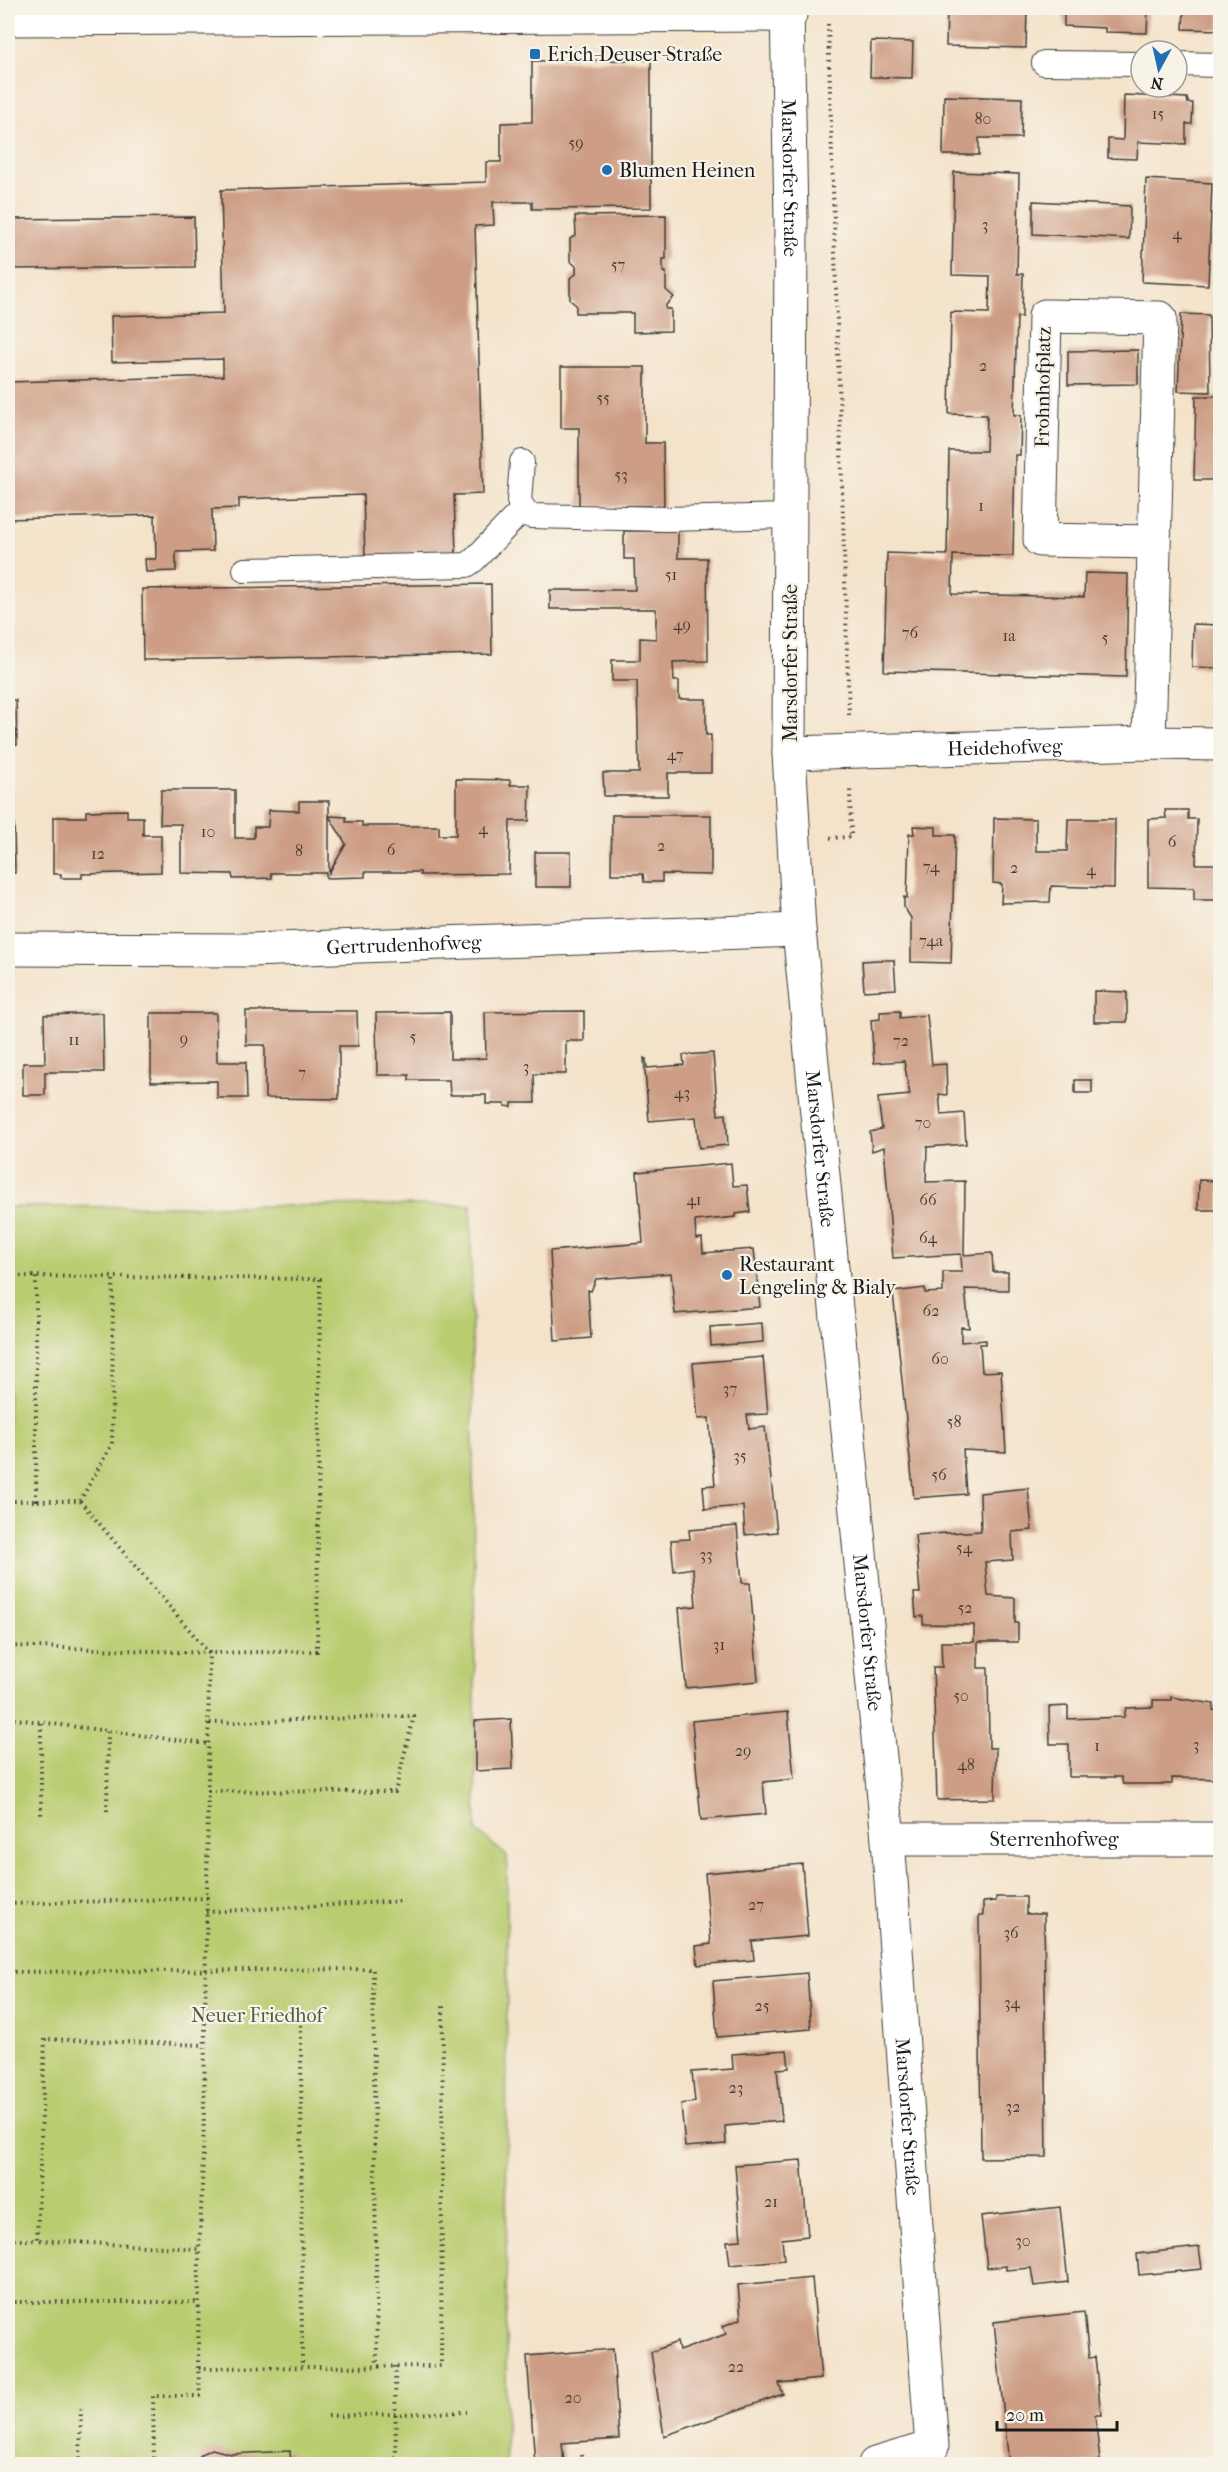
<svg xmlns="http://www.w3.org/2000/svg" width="1228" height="2472" viewBox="0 0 1228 2472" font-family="'IM FELL French Canon',serif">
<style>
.green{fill:#b9cc6f;stroke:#6a7446;stroke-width:1.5}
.building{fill:#cd9e85;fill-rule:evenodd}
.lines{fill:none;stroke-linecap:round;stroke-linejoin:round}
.service-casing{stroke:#3c3a36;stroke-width:26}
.minor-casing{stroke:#3c3a36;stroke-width:35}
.tertiary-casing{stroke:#3c3a36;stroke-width:35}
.path{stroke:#3c3a36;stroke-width:4;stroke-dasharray:1.5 4.5;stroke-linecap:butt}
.service{stroke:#fff;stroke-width:24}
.minor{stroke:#fff;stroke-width:33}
.tertiary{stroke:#fff;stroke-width:33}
.poi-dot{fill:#1f6fb2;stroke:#f7f3e8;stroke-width:2}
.labels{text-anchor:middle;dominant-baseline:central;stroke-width:4.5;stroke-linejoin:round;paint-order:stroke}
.number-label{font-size:16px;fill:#483c36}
.poi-label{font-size:20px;fill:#1c1c1c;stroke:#f7f3e8;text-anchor:start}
.street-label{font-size:20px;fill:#1c1c1c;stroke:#f7f3e8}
.park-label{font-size:20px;fill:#535a39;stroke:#f7f3e8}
</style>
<rect width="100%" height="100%" fill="#f7f3e8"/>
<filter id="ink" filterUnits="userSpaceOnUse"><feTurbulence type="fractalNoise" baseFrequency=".0167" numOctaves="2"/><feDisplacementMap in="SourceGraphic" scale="12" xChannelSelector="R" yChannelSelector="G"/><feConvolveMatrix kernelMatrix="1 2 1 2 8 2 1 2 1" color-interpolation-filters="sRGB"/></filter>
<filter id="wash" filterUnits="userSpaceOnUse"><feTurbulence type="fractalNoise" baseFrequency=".008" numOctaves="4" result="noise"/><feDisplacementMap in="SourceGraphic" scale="24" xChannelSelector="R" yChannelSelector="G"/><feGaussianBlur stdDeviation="1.35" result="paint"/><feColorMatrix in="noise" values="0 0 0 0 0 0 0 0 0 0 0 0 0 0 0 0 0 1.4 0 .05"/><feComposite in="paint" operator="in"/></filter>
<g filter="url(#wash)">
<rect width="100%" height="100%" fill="#f4e3ca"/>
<path class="green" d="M471,1205L476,1831L507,1856L506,2464H8V1207Z"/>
<g id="blocks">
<g class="building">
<path d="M947,8H1027L1026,48L946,46Z"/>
<path d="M1064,8H1148L1147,33L1105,32V28L1064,26Z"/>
<path d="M1184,8H1220V30L1183,29Z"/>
<path d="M871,41L913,42L912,78L870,77Z"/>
<path d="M651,60V208L532,209V202H493L494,225L475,226L483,494L454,495L456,554L365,557L363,495L239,499V508L212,509L213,551L176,552V571L146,572L145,559H156L155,515L8,519V382L223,376V359L112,362L111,316L224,313L221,190L486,182V162H501V123L532,122V61Z"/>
<path d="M1124,95L1187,98L1188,103H1193L1192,124H1186V144L1138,142L1137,159L1108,158V139L1123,140Z"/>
<path d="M944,96L1022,98L1021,138H979V155H943Z"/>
<path d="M954,172L1019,174L1017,274H1023L1022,317H1017L1014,415H1021L1020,455H1015L1013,556L953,555L952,594L1084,597L1085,573L1128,574L1126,677L884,671L887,553L947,555L949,451H986L987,415L949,414L951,312L989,313L990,276L952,275Z"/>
<path d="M1146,179L1212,183L1208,285L1142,282Z"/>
<path d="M1033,201L1130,206L1129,239L1033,234Z"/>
<path d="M666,215V259H663V272H666V290L674,297L666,305V309H671V331L633,332V313H576V305L570,300V278L576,274V266L570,261V239L576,235L575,216Z"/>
<path d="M194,217L195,267L8,269V219Z"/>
<path d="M1181,314L1209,315L1210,392L1178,391Z"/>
<path d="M1138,350V384L1068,385V351Z"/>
<path d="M561,367H645V443H663L664,506H579V428H561Z"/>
<path d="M1196,396H1220V480H1194Z"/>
<path d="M624,531H678V558H707L708,661L673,662L674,681H679V699H706V735H711V773H668V796H604L603,773H639L637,681H612V660H640V638L656,639V609H550V590H635L634,559H624Z"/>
<path d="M491,584L492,654L143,660L142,589Z"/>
<path d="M1193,624L1220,625V668L1192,667Z"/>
<path d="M8,700H16L17,745H8Z"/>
<path d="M456,779L510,780V785H530L529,821H510L509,874L420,875V872H365V877L326,878V873H271L272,878L233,879L232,874L181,873V824H160L161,790H235V838H254V827H268L269,810L299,811V801H329V816L346,817V822H362V826H439V835H456ZM329,816L346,844L329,873Z"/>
<path d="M127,810V817H143V835H161V872L82,874V878H61V874H53V817H86V811Z"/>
<path d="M1165,810H1188V819H1197L1196,864H1220V900H1194V888L1148,887V819L1166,818Z"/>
<path d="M612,815H711V875L662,874V882H644L643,874H611Z"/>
<path d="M994,818L1036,819V851H1067L1068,819H1115L1114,888L1051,886L1050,902L1001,903L1002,884L993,883Z"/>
<path d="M8,824H14L15,873H8Z"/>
<path d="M913,826L936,827V835H955L951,963L911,962V918L904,907V897L907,898L909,834H914Z"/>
<rect x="535" y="852" width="36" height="35"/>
<path d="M878,960H894L896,989L864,991L862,961Z"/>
<path d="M1094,991L1127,992V1022H1094Z"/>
<path d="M246,1011H357L358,1046H339V1099L265,1098V1045H246Z"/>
<path d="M584,1011V1041H566V1074H534L535,1103H512V1107L505,1106V1104H486V1095H450L449,1080H409V1075H377L376,1013L450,1012V1059H470L486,1058L485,1012Z"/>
<path d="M900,1011V1018L927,1015L932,1065L946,1064L947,1095L939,1094L941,1115L964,1113L966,1144L927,1147L926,1182L965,1181L964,1255L992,1253L993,1272H1008V1290L965,1289L969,1328L961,1327V1342L986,1340V1344H980L982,1372L1001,1371L1006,1452L963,1450L966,1494L914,1498L893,1292L925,1288V1293L943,1292V1272H962L961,1254L893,1258L884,1147L872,1151L870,1132L882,1129L878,1098L910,1095L904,1061L874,1063L871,1020L880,1019V1012Z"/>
<path d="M103,1013L104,1072H45V1095H23V1063H45L44,1015Z"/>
<path d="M151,1013H216L217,1062H246L247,1098H217V1081L151,1082Z"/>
<path d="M713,1053L718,1115L726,1114L728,1145L699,1148L696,1117L649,1121L644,1058L646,1059L647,1068L684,1065L683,1055Z"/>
<rect x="1075" y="1080" width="17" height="13"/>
<path d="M731,1163L733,1186L747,1185L750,1212L736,1214V1217L695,1221L696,1239L702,1238L703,1253L754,1249L760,1307L675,1314L671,1273L596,1279L591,1291L588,1290L591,1338L555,1341L550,1251L643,1243L637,1172Z"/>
<path d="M1199,1180L1220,1181V1210H1198Z"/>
<path d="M762,1323L763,1342L711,1346L710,1327Z"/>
<path d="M763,1357L768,1414L747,1415L749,1429L765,1427L777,1532L745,1535L743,1506L705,1509L703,1486L715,1485L709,1418L698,1419L693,1363Z"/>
<path d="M1028,1488L1032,1530L1012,1532L1013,1560L985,1562L988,1596L1015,1598V1623H1018V1642H978V1668H988L989,1748H996L995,1799L937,1800L933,1667H942L941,1642H974V1625L923,1624V1616L916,1617L914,1593H920L915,1535L981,1531L980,1493Z"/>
<path d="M737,1526L742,1583H750L758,1681L686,1688L679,1608L696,1606L693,1568L674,1571L671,1540L690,1539L689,1530Z"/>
<path d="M1171,1697L1214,1704L1213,1710L1220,1711V1779L1172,1778V1784H1123L1121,1777H1069V1744H1050L1049,1707L1068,1706V1719L1124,1717L1126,1708L1153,1707V1700H1171Z"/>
<path d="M788,1712L794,1779L763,1782L766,1814L701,1820L692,1721Z"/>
<path d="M511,1719L513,1769L475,1771V1721Z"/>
<path d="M802,1864L808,1936L752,1941L754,1960L698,1965L696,1946L711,1944L705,1873Z"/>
<path d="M996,1897H1026V1914H1044L1047,2157L981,2158L979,1915H983V1902L996,1901Z"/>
<path d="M807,1973L811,2029L717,2037L713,1981Z"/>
<path d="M787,2050L789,2068L777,2069L782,2121L725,2126L726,2144L685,2147L681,2104L695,2102L692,2072L733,2069L732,2054Z"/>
<path d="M801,2160L808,2236L782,2239L784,2260L730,2265L727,2241L741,2240L735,2165Z"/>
<path d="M1060,2207L1068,2282L1034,2286L1031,2268L1006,2270V2266L987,2268L981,2216Z"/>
<path d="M1199,2247L1202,2269L1139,2275L1137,2254Z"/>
<path d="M812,2278L821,2379L779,2383L783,2394L664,2436L651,2352L677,2342L679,2351L726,2334L723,2326L741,2319L738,2285Z"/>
<path d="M1084,2312L1089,2358L1095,2357L1101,2415H1095L1100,2461L1071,2464H1009L994,2322Z"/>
<path d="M613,2349L619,2439L562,2443L564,2464H535L527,2356Z"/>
<path d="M212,2449L231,2454L290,2451L291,2464H185L194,2462L203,2453Z"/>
</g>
</g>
</g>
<g filter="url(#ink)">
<use href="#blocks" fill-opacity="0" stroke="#3c3a36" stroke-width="1.5"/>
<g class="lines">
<defs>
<g id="service">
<path d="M1044,63L1141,64"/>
<path d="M1177,64L1220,65"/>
<path d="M522,462L519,501L526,514L531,516L667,519L790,516"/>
<path d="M245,570L467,565L474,560L522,510"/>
</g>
<g id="minor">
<path d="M8,19L790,15"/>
<path d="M1149,743L1160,318L1045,316L1040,540L1153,542"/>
<path id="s1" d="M789,753L1149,743L1220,744"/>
<path id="s2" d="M8,949L251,950L799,930"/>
<path id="s3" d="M888,1839H1220"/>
</g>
<g id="tertiary">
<path id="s4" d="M787,8L791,219L789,753L799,930L888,1839L932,2447L875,2464"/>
</g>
</defs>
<use href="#service" class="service-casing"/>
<use href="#minor" class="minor-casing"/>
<use href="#tertiary" class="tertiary-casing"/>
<g class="path">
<path d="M828,24L849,715"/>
<path d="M830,838L851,837L850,788"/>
<path d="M8,1276L320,1279L317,1651L209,1653L8,1646"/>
<path d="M8,1501H80L209,1653L207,1898"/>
<path d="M36,1501V1276"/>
<path d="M80,1501L112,1444L113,1277"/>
<path d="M8,1718L208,1744"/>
<path d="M41,1723V1818"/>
<path d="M208,1791L395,1792L414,1716L209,1723"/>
<path d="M107,1811L108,1731"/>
<path d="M8,1904L207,1898C204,2015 206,2133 199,2249L37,2240L45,2039L204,2045"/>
<path d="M206,1912L404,1901"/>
<path d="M8,1972L373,1969L377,2366"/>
<path d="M301,2025L302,2367"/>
<path d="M8,2240H37"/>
<path d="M8,2302H199"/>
<path d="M395,2366L396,2464"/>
<path d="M198,2368L199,2249"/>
<path d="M328,2416L467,2412"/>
<path d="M581,2454L582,2464"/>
<path d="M328,2461L453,2464"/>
<path d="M80,2464L81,2404"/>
<path d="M154,2464L153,2396H200L198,2368L441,2366L443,2002"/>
</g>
<use href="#service" class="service"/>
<use href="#minor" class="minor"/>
<use href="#tertiary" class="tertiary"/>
</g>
</g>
<g class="poi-dot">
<rect x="529" y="48" width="12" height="12" rx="3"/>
<circle cx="607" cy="170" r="6"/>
<circle cx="727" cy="1275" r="6"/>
</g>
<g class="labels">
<g class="number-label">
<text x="1158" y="113">15</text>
<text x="983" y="118">80</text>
<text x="576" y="142">59</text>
<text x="985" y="224">3</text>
<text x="1177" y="233">4</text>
<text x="618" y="264">57</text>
<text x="983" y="365">2</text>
<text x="603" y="397">55</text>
<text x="621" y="474">53</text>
<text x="981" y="505">1</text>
<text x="671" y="574">51</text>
<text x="682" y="624">49</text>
<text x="910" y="632">76</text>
<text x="1009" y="635">1a</text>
<text x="1105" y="637">5</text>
<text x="675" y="754">47</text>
<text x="483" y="828">4</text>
<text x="208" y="831">10</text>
<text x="1172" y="841">6</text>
<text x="661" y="845">2</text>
<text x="391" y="849">6</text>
<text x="299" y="850">8</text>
<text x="98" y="853">12</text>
<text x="931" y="866">74</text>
<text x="1014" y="867">2</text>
<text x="1091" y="869">4</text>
<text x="931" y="940">74a</text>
<text x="413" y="1036">5</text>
<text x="184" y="1038">9</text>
<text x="74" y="1039">11</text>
<text x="901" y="1040">72</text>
<text x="526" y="1066">3</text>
<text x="302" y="1072">7</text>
<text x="682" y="1092">43</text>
<text x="923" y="1122">70</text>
<text x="694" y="1199">41</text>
<text x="928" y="1199">66</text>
<text x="928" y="1237">64</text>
<text x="931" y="1310">62</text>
<text x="940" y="1358">60</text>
<text x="730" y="1388">37</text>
<text x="954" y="1421">58</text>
<text x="740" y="1455">35</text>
<text x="939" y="1474">56</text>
<text x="964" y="1547">54</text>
<text x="706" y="1554">33</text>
<text x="965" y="1607">52</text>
<text x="719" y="1644">31</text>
<text x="961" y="1695">50</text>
<text x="1196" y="1744">3</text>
<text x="1097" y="1745">1</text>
<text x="743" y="1750">29</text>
<text x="966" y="1764">48</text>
<text x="756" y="1904">27</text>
<text x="1011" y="1932">36</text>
<text x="1012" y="2002">34</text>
<text x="762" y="2005">25</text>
<text x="736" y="2087">23</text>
<text x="1013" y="2106">32</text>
<text x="771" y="2201">21</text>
<text x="1023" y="2240">30</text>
<text x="736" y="2366">22</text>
<text x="573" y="2397">20</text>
</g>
<g class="poi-label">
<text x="547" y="54">Erich-Deuser-Straße</text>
<text x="619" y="170">Blumen Heinen</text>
<text x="739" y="1264">Restaurant<tspan x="739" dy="23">Lengeling &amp; Bialy</tspan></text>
</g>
<g class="street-label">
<text stroke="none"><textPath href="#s4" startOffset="170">Marsdorfer Straße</textPath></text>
<text transform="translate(1043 387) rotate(-89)">Frohnhofplatz</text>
<text transform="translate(790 663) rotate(-90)">Marsdorfer Straße</text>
<text stroke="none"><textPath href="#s1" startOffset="216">Heidehofweg</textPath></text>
<text stroke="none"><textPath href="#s2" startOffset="396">Gertrudenhofweg</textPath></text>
<text stroke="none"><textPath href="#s4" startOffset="1142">Marsdorfer Straße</textPath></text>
<text stroke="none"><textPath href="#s4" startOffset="1628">Marsdorfer Straße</textPath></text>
<text stroke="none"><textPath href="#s3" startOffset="166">Sterrenhofweg</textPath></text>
<text stroke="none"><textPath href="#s4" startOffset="2114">Marsdorfer Straße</textPath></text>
</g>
<g class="park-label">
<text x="257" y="2015">Neuer Friedhof</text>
</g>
</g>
<rect width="1228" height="2472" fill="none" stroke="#f7f3e8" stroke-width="30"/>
<g transform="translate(1159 69) rotate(188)"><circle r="28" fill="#f7f3e8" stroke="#9f9d96" stroke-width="1.5"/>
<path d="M0-4.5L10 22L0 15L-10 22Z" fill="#1f6fb2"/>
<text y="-9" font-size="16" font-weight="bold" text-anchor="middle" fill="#1c1c1c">N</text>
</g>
<path d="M997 2421v9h120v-9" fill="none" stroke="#1c1c1c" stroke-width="3"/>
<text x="1006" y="2421" font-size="18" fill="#1c1c1c" stroke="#f7f3e8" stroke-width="4.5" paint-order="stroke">20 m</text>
</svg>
